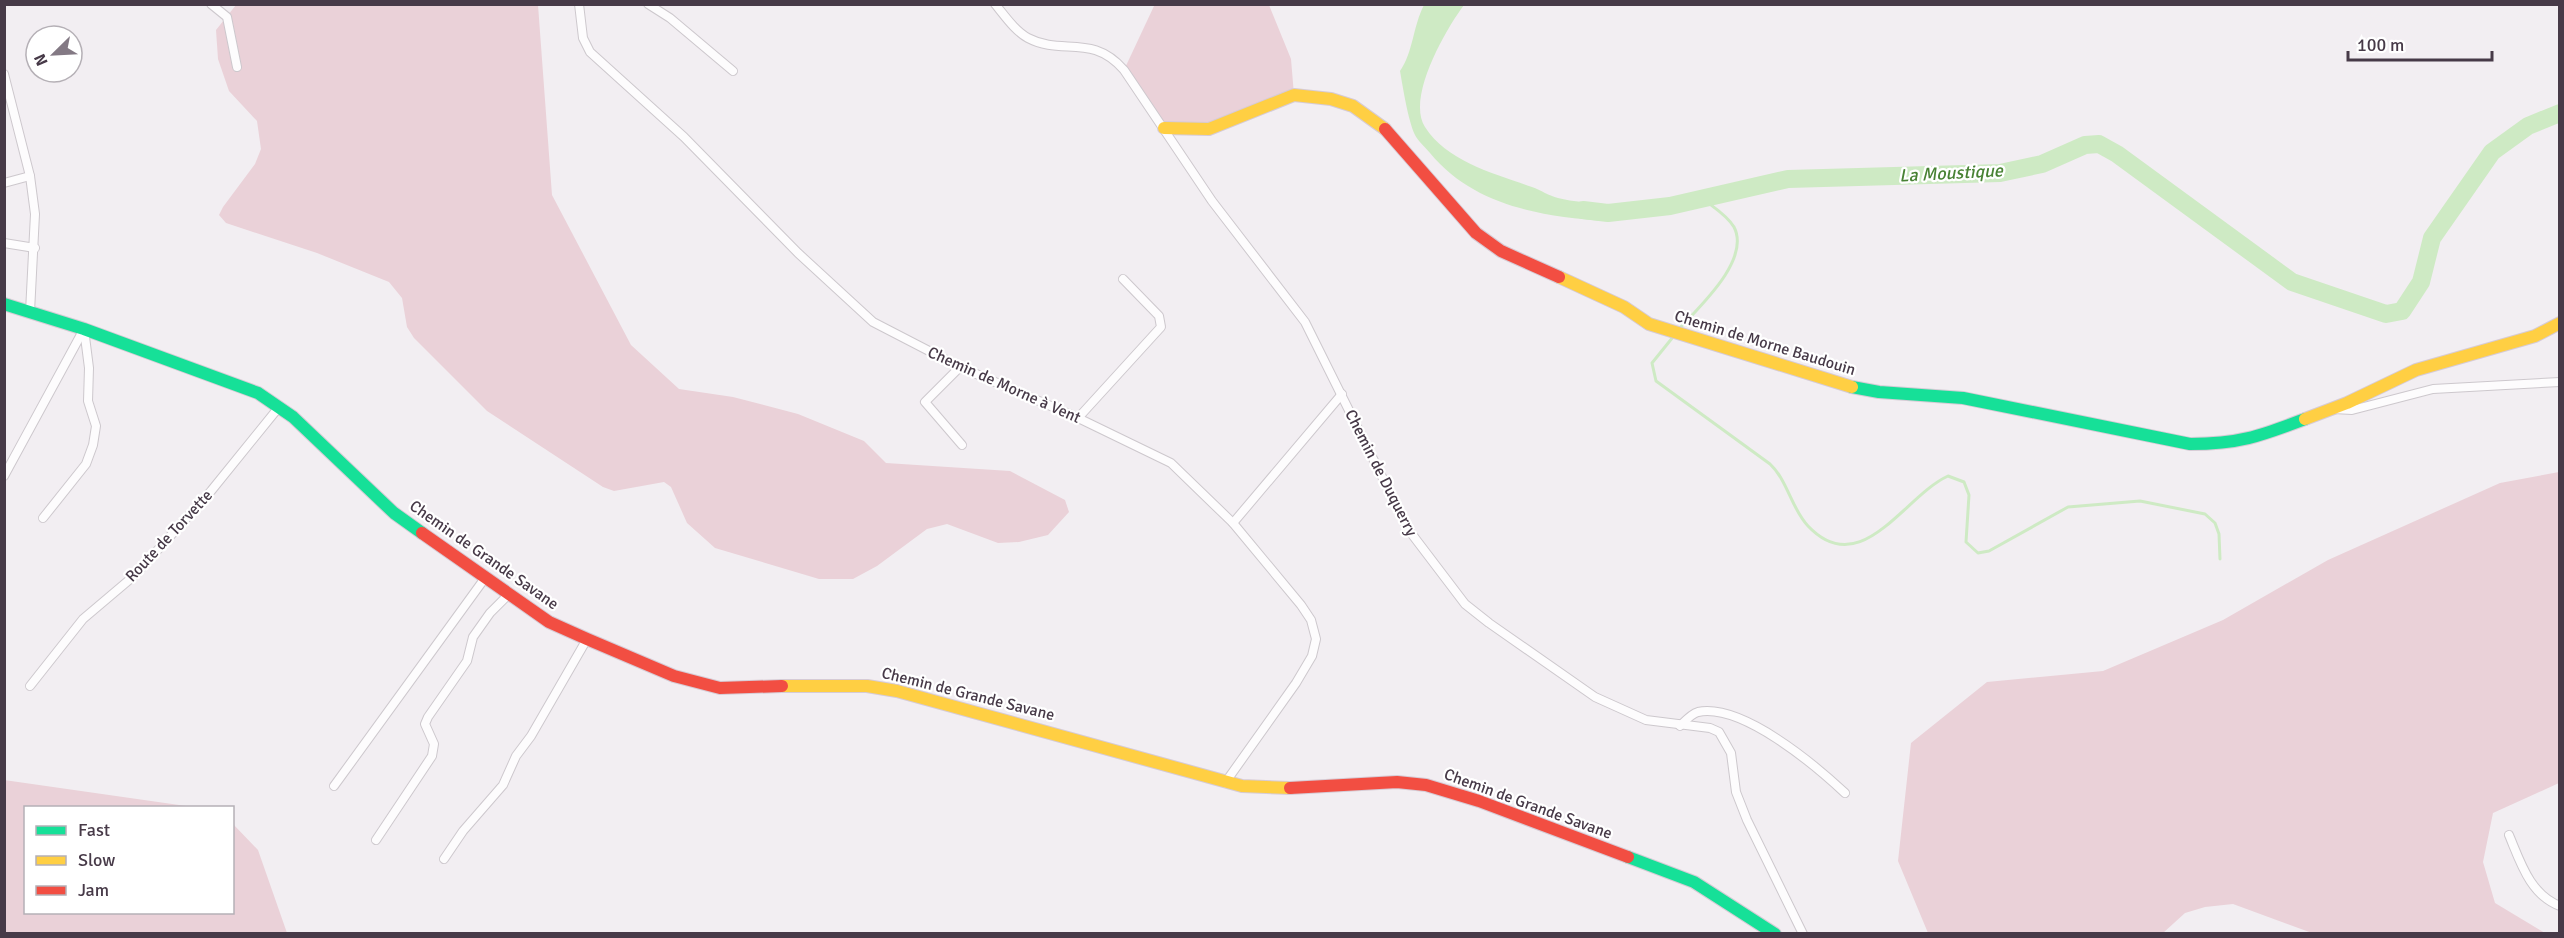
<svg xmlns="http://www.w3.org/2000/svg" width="2564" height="938" viewBox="0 0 2564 938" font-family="Signika,sans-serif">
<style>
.green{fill:#ead1d8}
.water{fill:#ceeac4}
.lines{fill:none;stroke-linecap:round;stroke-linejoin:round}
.stream{stroke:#ceeac4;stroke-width:3}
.river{stroke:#ceeac4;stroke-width:18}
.street-casing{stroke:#cdc8cd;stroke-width:10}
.fast-casing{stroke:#d6cbd5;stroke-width:14}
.slow-casing{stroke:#d6cbd5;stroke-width:14}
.jam-casing{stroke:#d6cbd5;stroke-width:14}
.street{stroke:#fdfcfd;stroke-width:8}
.fast{stroke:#16e098;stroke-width:12}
.slow{stroke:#ffcf43;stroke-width:12}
.jam{stroke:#f24e42;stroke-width:12}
.labels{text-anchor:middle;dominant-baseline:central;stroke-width:4.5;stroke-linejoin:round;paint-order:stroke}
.street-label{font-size:16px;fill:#473a48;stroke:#fff}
.water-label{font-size:18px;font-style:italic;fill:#488234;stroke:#fff}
</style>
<rect width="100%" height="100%" fill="#f2eef2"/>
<g class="green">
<path d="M236,5H538L552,195L631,345L679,389L733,397L798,414L864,441L886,463L1010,471L1065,500L1069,512L1048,535L1019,542L998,543L947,524L927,529L877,566L853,579H819L715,548L687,523L671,487L664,482L614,491L603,487L487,411L414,338L407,327L402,298L389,282L317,253L226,223L219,215L223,207L255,164L261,149L257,121L229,91L218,59L216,30Z"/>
<path d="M1158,5H1269L1291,59L1294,95L1209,129L1164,128L1124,70L1154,6Z"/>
<path d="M2559,472V783L2493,813L2483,862L2495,903L2545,933H2312L2233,904L2205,907L2185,913L2163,933H1928L1898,861L1911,743L1987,682L2103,671L2223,620L2328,560L2500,483Z"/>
<path d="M4,780L193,807L26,808V912H232L233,824L258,850L287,933H5Z"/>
</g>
<path class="water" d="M1424,5H1464C1446,29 1406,98 1425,127C1447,162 1496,174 1532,187C1541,190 1549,196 1558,198C1573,202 1591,202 1608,206L1605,221C1540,216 1474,206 1430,153C1425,147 1418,141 1415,135C1408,120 1403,88 1400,71C1413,53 1413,26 1424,5Z"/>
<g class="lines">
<g class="stream">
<path d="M1679,329C1699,307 1751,260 1734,227C1727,215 1713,207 1703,199"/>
<path d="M1673,337L1652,363L1656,381L1770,464C1788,481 1791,508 1808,526C1861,582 1904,496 1948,476L1964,482L1969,495L1966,542L1978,553L1989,551L2068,507L2140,501L2205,514L2215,523L2219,534L2220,559"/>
</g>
<path class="river" d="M1583,210L1608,213L1670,206L1788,179L2000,173L2042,164L2085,145L2099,144L2117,154L2292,282L2386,314L2402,311L2421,282L2432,238L2492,152L2528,126L2560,113"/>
<defs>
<g id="street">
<path d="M211,4L227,17L237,67"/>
<path d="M579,4L583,38L590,52L684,137L798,253L873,322L960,367L1074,416L1171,463L1233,523L1301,605L1311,620L1316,639L1312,656L1296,683L1225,783"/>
<path d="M648,4L670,18L733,71"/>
<path d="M995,4C1005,16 1015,31 1028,38C1062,56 1092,33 1124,70L1212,201L1305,322L1408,529L1465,604L1489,623L1595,697L1646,720L1710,728L1719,732L1731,753L1736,792L1747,820L1803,934"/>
<path d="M4,74L30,176L35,214L30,312"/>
<path d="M4,183L30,176"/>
<path d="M4,243L35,248"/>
<path d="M960,367L925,402L962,445"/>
<path d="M2334,409L2352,410L2433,389L2560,382"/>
<path d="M1078,418L1161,327L1159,316L1123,279"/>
<path d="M4,476L84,329"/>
<path d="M43,518L86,464L93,445L96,426L88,401L89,368L84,329"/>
<path d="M1233,523L1342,394"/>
<path d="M30,686L83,619L135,575L211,491L279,407"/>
<path d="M1680,726C1685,721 1691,714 1698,712C1742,703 1815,765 1845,793"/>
<path d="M334,786L485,578"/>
<path d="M2509,835C2520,861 2530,895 2560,906"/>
<path d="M376,840L432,756L434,744L425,724L428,717L467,661L473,637L490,613L508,595"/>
<path d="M444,859L463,831L503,785L516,756L531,736L587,639"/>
</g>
<g id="fast">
<path d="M4,304L84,329L258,393L293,417L394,513L422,533"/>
<path d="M1852,387L1879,392L1963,398L2190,444C2240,444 2260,436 2305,419"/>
<path d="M1628,857L1694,882L1775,934"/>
</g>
<g id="slow">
<path d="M1164,128L1209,129L1294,95L1331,99L1353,106L1385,129"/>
<path d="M1559,277L1624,307L1649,324L1852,387"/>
<path d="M2305,419L2347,403L2416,370L2535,336L2560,323"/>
<path d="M782,686H867L897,691L1242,786L1290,788"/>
</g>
<g id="jam">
<path d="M1385,129L1476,233L1501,251L1559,277"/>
<path d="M422,533L549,622L587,639L674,676L720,688L782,686"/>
<path d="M1290,788L1397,782L1426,785L1479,801L1628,857"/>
</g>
</defs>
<use href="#street" class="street-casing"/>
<use href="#fast" class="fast-casing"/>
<use href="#slow" class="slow-casing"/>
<use href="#jam" class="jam-casing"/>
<use href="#street" class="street"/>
<use href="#fast" class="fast"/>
<use href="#slow" class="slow"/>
<use href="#jam" class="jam"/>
</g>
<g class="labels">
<g class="street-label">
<text transform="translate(1765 343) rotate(17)">Chemin de Morne Baudouin</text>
<text transform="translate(1004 385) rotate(24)">Chemin de Morne à Vent</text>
<text transform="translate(1381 473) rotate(63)">Chemin de Duquerry</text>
<text transform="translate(169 536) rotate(-47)">Route de Torvette</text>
<text transform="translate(484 555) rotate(35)">Chemin de Grande Savane</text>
<text transform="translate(968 694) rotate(14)">Chemin de Grande Savane</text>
<text transform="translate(1528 804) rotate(20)">Chemin de Grande Savane</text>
</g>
<g class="water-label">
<text transform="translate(1951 173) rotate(-3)">La Moustique</text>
</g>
</g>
<rect width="2564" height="938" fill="none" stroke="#473a48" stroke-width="12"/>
<rect x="24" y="806" width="210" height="108" fill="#ffffff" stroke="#b5b0b6" stroke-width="1.5"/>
<rect x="36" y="826" width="30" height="9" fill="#16e098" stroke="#b5b0b6" stroke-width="1.5"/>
<text x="78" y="836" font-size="18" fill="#473a48">Fast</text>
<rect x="36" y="856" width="30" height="9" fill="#ffcf43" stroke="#b5b0b6" stroke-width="1.5"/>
<text x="78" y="866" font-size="18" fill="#473a48">Slow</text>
<rect x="36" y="886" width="30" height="9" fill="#f24e42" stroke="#b5b0b6" stroke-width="1.5"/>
<text x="78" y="896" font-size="18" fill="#473a48">Jam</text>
<g transform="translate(54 54) rotate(246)"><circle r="28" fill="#ffffff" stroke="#b5b0b6" stroke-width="1.5"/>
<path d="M0-4.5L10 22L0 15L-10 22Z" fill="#837984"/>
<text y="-9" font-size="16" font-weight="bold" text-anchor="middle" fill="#473a48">N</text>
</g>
<path d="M2348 51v9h144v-9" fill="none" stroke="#473a48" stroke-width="3"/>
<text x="2357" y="51" font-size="18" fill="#473a48" stroke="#ffffff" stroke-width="4.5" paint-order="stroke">100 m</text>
</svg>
